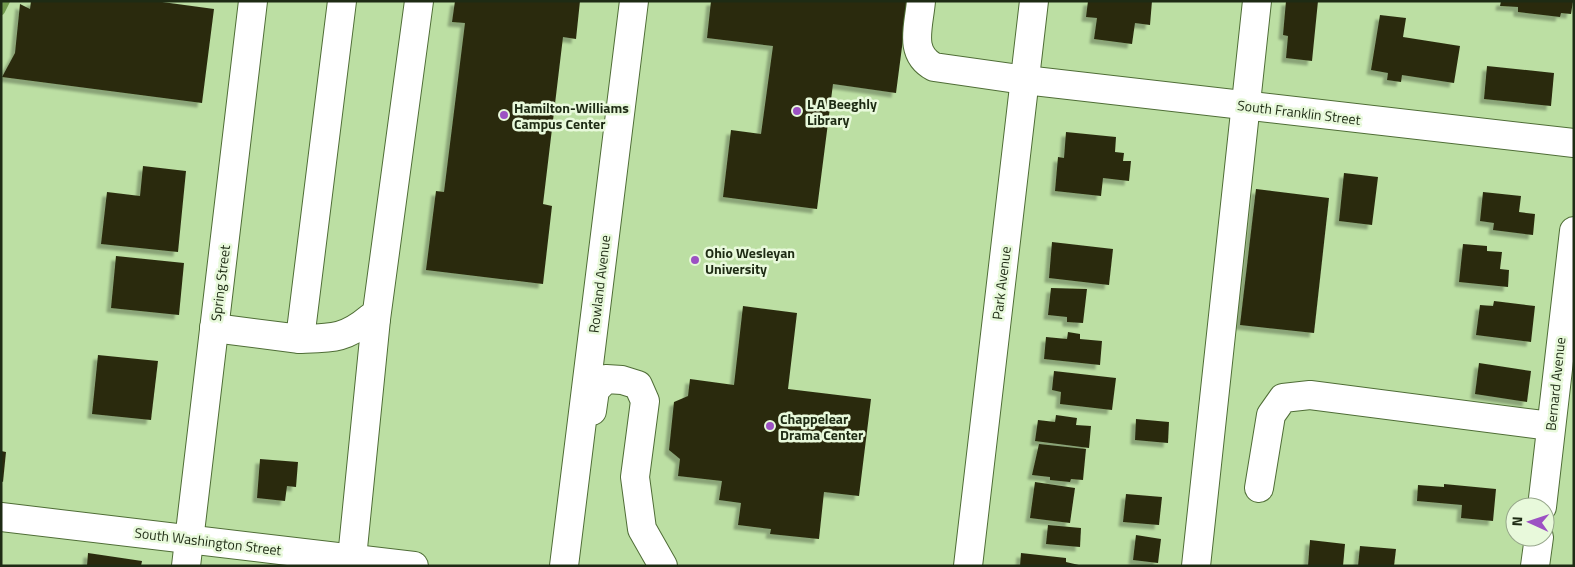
<svg xmlns="http://www.w3.org/2000/svg" width="1575" height="567" viewBox="0 0 1575 567" font-family="'Titillium Web',sans-serif">
<style>
.lines{fill:none;stroke-linecap:round;stroke-linejoin:round}
.stream{stroke:#729c4e;stroke-width:8}
.building{fill:#2a2c0f;filter:url(#shadow)}
.minor-casing{stroke:#4f6d36;stroke-width:30}
.minor{stroke:#fff;stroke-width:28}
.poi-dot{fill:#9c51c3;stroke:#e8f9db;stroke-width:2}
.labels{text-anchor:middle;dominant-baseline:central;stroke-width:5;stroke-linejoin:round;paint-order:stroke}
.poi-label{font-size:14px;font-weight:bold;fill:#1e2b14;stroke:#e8f9db;text-anchor:start}
.street-label{font-size:14px;fill:#1e2b14;stroke:#e8f9db}
</style>
<defs>
<filter id="shadow"><feDropShadow dx="-4.5" dy="4.5" stdDeviation="1" flood-color="#0004"/></filter>
</defs>
<rect width="100%" height="100%" fill="#bcdfa3"/>
<g class="lines">
<path class="stream" d="M1,11L6,1"/>
</g>
<g class="building">
<path d="M31,1H155L214,9L202,103L2,77L15,53L20,4L30,9Z"/>
<path d="M455,1H580L576,39L563,37L543,204L552,206L543,284L426,270L436,191L444,192L465,23L452,22Z"/>
<path d="M711,1H908L896,93L833,84L817,209L723,197L731,130L761,134L773,46L707,38Z"/>
<path d="M1088,1H1152L1150,25L1135,23L1132,44L1094,39L1097,18L1086,17Z"/>
<path d="M1286,1H1318L1312,61L1286,58L1288,36L1283,35Z"/>
<path d="M1501,1H1573L1571,14L1561,13L1560,17L1518,12V7L1500,6Z"/>
<path d="M1380,15L1406,18L1403,37L1460,46L1454,83L1402,75L1401,82L1387,80L1388,73L1371,70Z"/>
<path d="M1487,66L1554,73L1551,106L1484,99Z"/>
<path d="M1066,132L1116,137L1115,152L1124,153L1123,161H1131L1129,181L1103,178L1101,196L1055,191L1058,157L1064,158Z"/>
<path d="M143,166L186,171L178,252L101,244L107,192L140,196Z"/>
<path d="M1344,173L1378,177L1372,225L1339,221Z"/>
<path d="M1256,189L1329,198L1314,333L1240,325Z"/>
<path d="M1483,192L1521,196L1519,212L1535,214L1533,235L1493,230L1494,223L1480,221Z"/>
<path d="M1052,242L1113,249L1109,285L1049,278Z"/>
<path d="M1463,244L1487,246V251L1502,252L1500,269L1509,270L1508,287L1459,282Z"/>
<path d="M116,256L184,263L179,315L111,308Z"/>
<path d="M1051,288L1087,289L1083,323L1067,322V317L1048,315Z"/>
<path d="M1494,301L1535,306L1531,342L1476,335L1480,305L1493,306Z"/>
<path d="M743,306L797,313L788,389L871,399L859,496L824,492L819,539L770,534L771,529L738,525L741,503L719,500L722,481L678,476L680,459L669,450L674,402L688,396L690,379L734,385Z"/>
<path d="M1068,332L1080,334V339L1102,341L1100,365L1044,359L1046,337L1067,339Z"/>
<path d="M98,355L158,361L151,420L92,414Z"/>
<path d="M1479,363L1531,371L1527,402L1475,394Z"/>
<path d="M1054,371L1116,378L1112,410L1060,404L1061,392L1052,390Z"/>
<path d="M1056,415L1077,418L1076,425L1091,426L1089,448L1035,441L1038,420L1055,422Z"/>
<path d="M1136,419L1169,422L1168,443L1135,440Z"/>
<path d="M1039,444L1086,449L1083,480L1071,479L1070,482L1050,480V477L1032,475Z"/>
<path d="M1,451L6,452L3,482L1,481Z"/>
<path d="M260,459L298,462L296,487L287,486L285,501L257,498Z"/>
<path d="M1035,482L1075,488L1070,523L1030,518Z"/>
<path d="M1444,484L1496,489L1493,521L1461,518L1462,505L1417,501L1418,485L1444,487Z"/>
<path d="M1126,494L1162,497L1159,525L1123,522Z"/>
<path d="M1048,525L1081,528L1080,547L1046,544Z"/>
<path d="M1136,535L1161,539L1158,563L1133,560Z"/>
<path d="M1310,540L1345,544L1343,566H1308Z"/>
<path d="M1360,546L1396,549L1394,566H1358Z"/>
<path d="M88,553L142,561L141,566H87Z"/>
<path d="M1021,553L1066,558V562L1083,566H1020Z"/>
</g>
<g class="lines">
<defs>
<g id="minor">
<path d="M921,1C919,26 908,53 934,67L1025,80L1574,143"/>
<path d="M214,328L300,339L342,1"/>
<path d="M300,339C332,338 345,339 370,318L376,319"/>
<path d="M592,411L595,390L606,379L622,380L638,385L645,401L635,477L642,529L663,566"/>
<path d="M1259,488L1271,415L1283,398L1310,395L1551,426"/>
<path d="M1542,507L1574,231"/>
<path d="M1,517L414,566"/>
<path d="M352,558L376,319L419,1"/>
<path d="M186,566L253,1"/>
<path d="M564,566L634,1"/>
<path d="M968,566L1034,1"/>
<path d="M1196,566L1257,1"/>
<path d="M1535,566L1539,537"/>
</g>
</defs>
<use href="#minor" class="minor-casing"/>
<use href="#minor" class="minor"/>
</g>
<g class="poi-dot">
<circle cx="797" cy="111" r="5"/>
<circle cx="504" cy="115" r="5"/>
<circle cx="695" cy="260" r="5"/>
<circle cx="770" cy="426" r="5"/>
</g>
<g class="labels">
<g class="poi-label">
<text x="807" y="103">L A Beeghly<tspan x="807" dy="16">Library</tspan></text>
<text x="514" y="107">Hamilton-Williams<tspan x="514" dy="16">Campus Center</tspan></text>
<text x="705" y="252">Ohio Wesleyan<tspan x="705" dy="16">University</tspan></text>
<text x="780" y="418">Chappelear<tspan x="780" dy="16">Drama Center</tspan></text>
</g>
<g class="street-label">
<text transform="translate(1299 112) rotate(7)">South Franklin Street</text>
<text transform="translate(220 283) rotate(-83)">Spring Street</text>
<text transform="translate(1001 283) rotate(-83)">Park Avenue</text>
<text transform="translate(599 284) rotate(-83)">Rowland Avenue</text>
<text transform="translate(1555 384) rotate(-84)">Bernard Avenue</text>
<text transform="translate(208 541) rotate(7)">South Washington Street</text>
</g>
</g>
<rect width="1575" height="567" fill="none" stroke="#1e2b14" stroke-width="5"/>
<g transform="translate(1530 522) rotate(273)"><circle r="24" fill="#e8f9db" stroke="#97a78b"/>
<path d="M0-4L9 19L0 12L-9 19Z" fill="#9c51c3"/>
<text y="-8" font-size="14" font-weight="bold" text-anchor="middle" fill="#1e2b14">N</text>
</g>
</svg>
